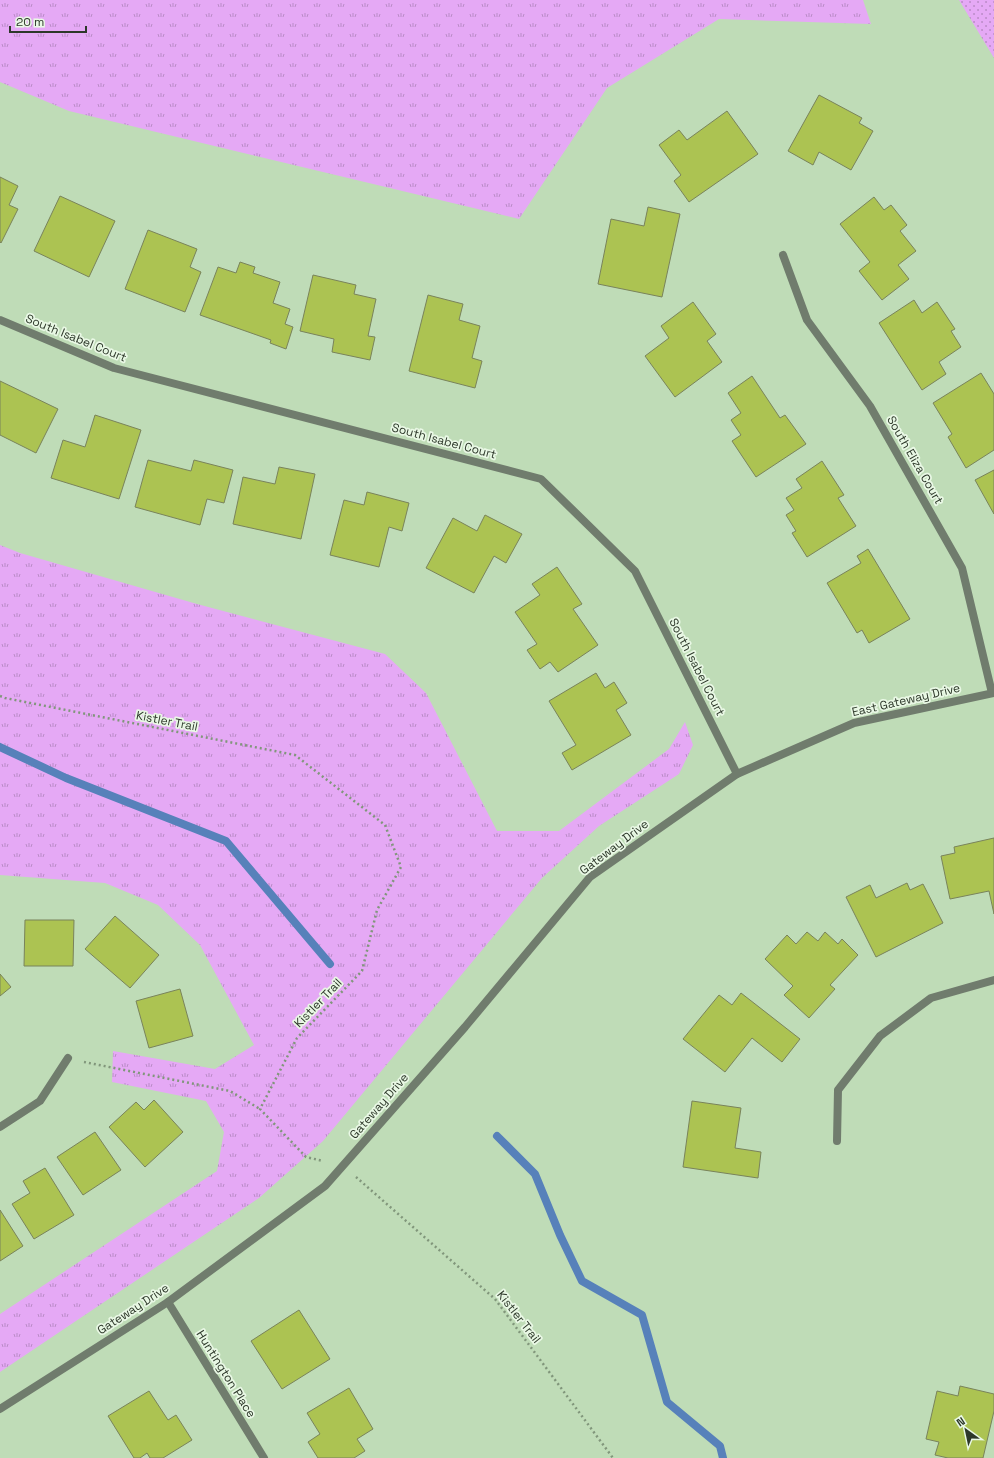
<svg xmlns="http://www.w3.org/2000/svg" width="994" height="1458" viewBox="0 0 994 1458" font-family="'Space Grotesk',sans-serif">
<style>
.grass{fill:url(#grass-tufts)}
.park{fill:url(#park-dots)}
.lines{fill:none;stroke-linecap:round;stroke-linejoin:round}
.stream{stroke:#5781ba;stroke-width:8}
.building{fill:#acc352;stroke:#79835b}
.path{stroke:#81967b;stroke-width:2.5;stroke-dasharray:2 3;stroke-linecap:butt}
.minor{stroke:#707c6d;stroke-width:8}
.tertiary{stroke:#707c6d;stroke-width:8}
.labels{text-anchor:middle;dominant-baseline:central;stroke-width:3.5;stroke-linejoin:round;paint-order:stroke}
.street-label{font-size:12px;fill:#2d382a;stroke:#e9f8e5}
</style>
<defs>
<pattern id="grass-tufts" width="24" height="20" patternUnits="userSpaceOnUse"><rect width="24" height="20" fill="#e5a9f5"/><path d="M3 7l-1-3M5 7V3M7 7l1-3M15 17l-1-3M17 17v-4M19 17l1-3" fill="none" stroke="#ba8bc7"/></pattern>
<pattern id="park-dots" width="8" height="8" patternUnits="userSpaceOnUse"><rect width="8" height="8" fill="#e5a9f5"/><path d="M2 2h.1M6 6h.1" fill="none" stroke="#ba8bc7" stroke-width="1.8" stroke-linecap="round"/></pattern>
</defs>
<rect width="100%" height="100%" fill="#bfdcb7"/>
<g class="grass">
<path d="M0,0H863L871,24L719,19L607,88L519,219L69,111L0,82Z"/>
<path d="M0,545L20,553L197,604L385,654L426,693L497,831H559L669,749L685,722L693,745L679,774L599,826L542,878L323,1141L259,1198L0,1372V1314L217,1171L224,1132L206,1101L112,1082L113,1051L215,1069L254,1045L200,945L158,905L105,883L0,875Z"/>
</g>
<path class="park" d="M959,0H994V58Z"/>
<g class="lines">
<g class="stream">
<path d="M0,747L66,778L226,841L330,964"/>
<path d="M497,1136L535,1174L560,1235L582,1281L642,1315L667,1402L720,1446L723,1458"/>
</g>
</g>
<g class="building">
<path d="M819,95L862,118L859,123L873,131L851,170L819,152L813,165L788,151Z"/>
<path d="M727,111L758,154L689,202L674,181L681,175L659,145L679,130L687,140Z"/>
<path d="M0,177L18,186L9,205L18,209L1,243L0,242Z"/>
<path d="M60,196L115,221L89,277L34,251Z"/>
<path d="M874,197L884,210L891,205L907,225L900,231L916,251L898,265L909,279L882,300L859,271L870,262L840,224Z"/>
<path d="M648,207L680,214L662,297L598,284L611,219L644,226Z"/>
<path d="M148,230L197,249L190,267L201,272L185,312L125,289Z"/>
<path d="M240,262L255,267L253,273L280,282L273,303L290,309L285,324L293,327L286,349L270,343L271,340L200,315L218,267L236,273Z"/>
<path d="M313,275L356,285L354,294L376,299L368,336L375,337L370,360L332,352L334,339L300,331Z"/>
<path d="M428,295L463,304L459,320L480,326L472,358L482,361L475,388L409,371Z"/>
<path d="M914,300L922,313L937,302L955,329L951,331L961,347L939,362L946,374L922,390L879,323Z"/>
<path d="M693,302L716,334L707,341L722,362L675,397L645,356L669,338L661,326Z"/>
<path d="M981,373L994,394V450L966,468L948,437L952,434L933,403Z"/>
<path d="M752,376L780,418L785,415L806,444L756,477L732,441L741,435L731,420L741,413L728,393Z"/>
<path d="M0,381L58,409L36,453L0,435Z"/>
<path d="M95,415L141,430L119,499L51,478L63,440L85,447Z"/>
<path d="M148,460L191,471L194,460L233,470L224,503L207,499L200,525L135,507Z"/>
<path d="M822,461L844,495L838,498L856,526L807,557L792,533L796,531L786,515L794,510L786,498L802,488L796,479Z"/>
<path d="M279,467L315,474L301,539L233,524L243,477L275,484Z"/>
<path d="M994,470V514L975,480Z"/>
<path d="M367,492L409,503L402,531L389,527L379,567L330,555L344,500L364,505Z"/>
<path d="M485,515L522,534L506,563L494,556L474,593L426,568L453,518L477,531Z"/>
<path d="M868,549L910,619L869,643L862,630L857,633L827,583L861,563L857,556Z"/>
<path d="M557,567L582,604L573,609L598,645L558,672L550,662L540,669L527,650L537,644L515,612L540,595L532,584Z"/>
<path d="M596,673L605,688L614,682L627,703L616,710L631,735L572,770L562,753L576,745L549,701Z"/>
<path d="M994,838V914L989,891L950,899L941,856L955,853L954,847Z"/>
<path d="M907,883L910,890L923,884L943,923L876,957L846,897L870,885L876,898Z"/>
<path d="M115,916L159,955L130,988L85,949Z"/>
<path d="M25,920H74L73,966H24Z"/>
<path d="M807,932L818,941L825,932L838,944L842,939L858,955L830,985L835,989L809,1018L784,995L793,986L765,959L787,935L796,944Z"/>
<path d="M0,974L11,987L0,996Z"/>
<path d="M180,989L193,1036L149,1048L136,1001Z"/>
<path d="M741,993L800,1039L782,1062L752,1038L725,1072L683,1039L719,995L732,1005Z"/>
<path d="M154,1100L183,1132L145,1167L109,1127L136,1102L144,1110Z"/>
<path d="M692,1101L741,1108L735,1148L761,1152L758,1178L683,1167Z"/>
<path d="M95,1132L121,1170L83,1195L57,1157Z"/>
<path d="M45,1168L74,1215L34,1239L12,1204L30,1193L23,1181Z"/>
<path d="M0,1210L23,1246L0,1261Z"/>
<path d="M299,1310L330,1359L282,1389L251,1341Z"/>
<path d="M960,1386L994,1394V1411L983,1458H948L935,1455L939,1442L926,1439L937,1391L958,1396Z"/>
<path d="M349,1388L373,1429L357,1439L365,1451L354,1458H318L308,1442L320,1434L307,1413Z"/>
<path d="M149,1391L168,1420L176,1415L192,1440L163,1458H150L147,1453L140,1458H134L108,1416Z"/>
</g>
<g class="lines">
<g class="path">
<path d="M0,696L5,698L295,755L385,825L401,867L377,910L362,971L297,1038L260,1109L306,1157L323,1161"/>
<path d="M84,1062L230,1091L260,1109"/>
<path d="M356,1177L495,1299L613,1458"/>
</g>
<g class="minor">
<path d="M783,255L807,320L870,406L962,568L992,693"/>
<path d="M0,320L114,368L541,479L635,571L737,774"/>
<path d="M0,1127L40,1101L68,1058"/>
<path d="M837,1141L838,1090L880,1036L931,998L994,980"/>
<path d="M168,1302L264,1458"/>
</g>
<path class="tertiary" d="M0,1409L168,1302L325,1186L465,1027L590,877L737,774L854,723L994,693"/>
</g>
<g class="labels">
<g class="street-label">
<text transform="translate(76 338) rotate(22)">South Isabel Court</text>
<text transform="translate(444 441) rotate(15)">South Isabel Court</text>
<text transform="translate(915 460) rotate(60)">South Eliza Court</text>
<text transform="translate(697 667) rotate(63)">South Isabel Court</text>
<text transform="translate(906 700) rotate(-13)">East Gateway Drive</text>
<text transform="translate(167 721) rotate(11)">Kistler Trail</text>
<text transform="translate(614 847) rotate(-37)">Gateway Drive</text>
<text transform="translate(318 1003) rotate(-46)">Kistler Trail</text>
<text transform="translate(379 1106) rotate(-49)">Gateway Drive</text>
<text transform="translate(133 1309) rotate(-33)">Gateway Drive</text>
<text transform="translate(519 1317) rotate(52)">Kistler Trail</text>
<text transform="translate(226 1374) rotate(58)">Huntington Place</text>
</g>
</g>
<g transform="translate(966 1430) rotate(327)" stroke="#e9f8e5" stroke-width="3" paint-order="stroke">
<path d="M0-3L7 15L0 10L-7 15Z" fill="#2d382a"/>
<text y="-6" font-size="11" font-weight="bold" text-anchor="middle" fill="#2d382a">N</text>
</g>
<path d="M10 26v6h76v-6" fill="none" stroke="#2d382a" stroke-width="2"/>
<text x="16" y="26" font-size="12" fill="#2d382a" stroke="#e9f8e5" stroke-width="3" paint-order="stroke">20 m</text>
</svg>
